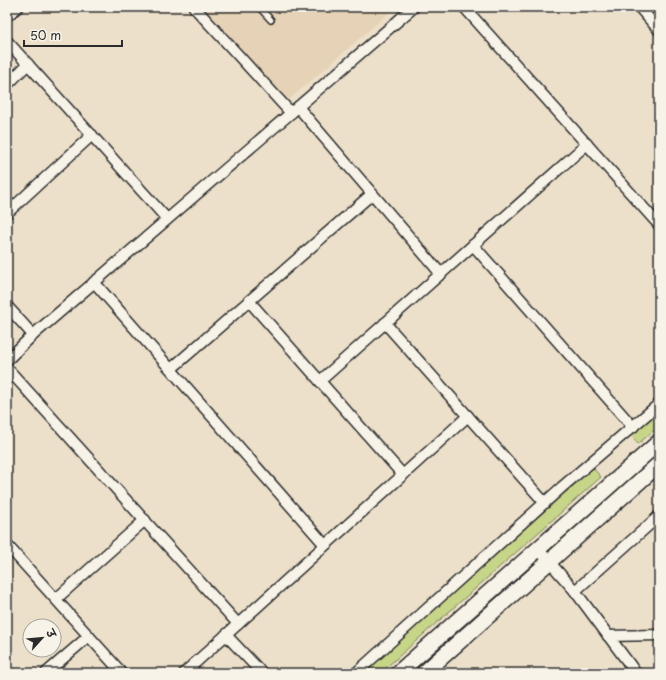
<svg xmlns="http://www.w3.org/2000/svg" width="666" height="680" viewBox="0 0 666 680" font-family="'Playpen Sans','Playpen Sans Deva',sans-serif">
<style>
.built{fill:#e6d3b7}
.green{fill:#c7d589;stroke:#79805a}
.lines{fill:none;stroke-linecap:round;stroke-linejoin:round}
.lane-casing{stroke:#2b2b2b;stroke-width:8}
.street-casing{stroke:#2b2b2b;stroke-width:13}
.secondary-casing{stroke:#2b2b2b;stroke-width:18}
.lane{stroke:#f7f3e8;stroke-width:5}
.street{stroke:#f7f3e8;stroke-width:10}
.secondary{stroke:#f7f3e8;stroke-width:15}
</style>
<rect width="100%" height="100%" fill="#ede0cb"/>
<filter id="ink" filterUnits="userSpaceOnUse"><feTurbulence type="fractalNoise" baseFrequency=".025" numOctaves="2"/><feDisplacementMap in="SourceGraphic" scale="8" xChannelSelector="R" yChannelSelector="G"/><feConvolveMatrix kernelMatrix="1 2 1 2 8 2 1 2 1" color-interpolation-filters="sRGB"/></filter>
<g filter="url(#ink)">
<path class="built" d="M190,7H396L281,107Z"/>
<g class="green">
<path d="M659,410V426L638,444L630,434Z"/>
<path d="M593,468L601,477L380,673H363Z"/>
</g>
<g class="lines">
<defs>
<path id="lane" d="M259,7L271,20"/>
<g id="street">
<path d="M194,7L291,113"/>
<path d="M464,7L659,225"/>
<path d="M639,7L659,30"/>
<path d="M7,16L18,7"/>
<path d="M7,41L167,219"/>
<path d="M7,85L28,64"/>
<path d="M298,107L441,274"/>
<path d="M7,213L92,135"/>
<path d="M473,245L633,427"/>
<path d="M94,282L325,545"/>
<path d="M249,301L403,475"/>
<path d="M7,306L33,335"/>
<path d="M385,323L545,503"/>
<path d="M7,360L33,335L414,7"/>
<path d="M7,368L238,624"/>
<path d="M171,369L372,194"/>
<path d="M320,381L587,144"/>
<path d="M7,545L122,673"/>
<path d="M538,549L575,591L636,673"/>
<path d="M575,591L659,516"/>
<path d="M56,599L145,520"/>
<path d="M226,635L262,673"/>
<path d="M608,636L659,635"/>
<path d="M46,673L89,636"/>
<path d="M184,673L468,416"/>
<path d="M356,673L562,487L659,404"/>
</g>
<g id="secondary">
<path d="M398,673L659,442"/>
<path d="M424,673L659,464"/>
</g>
</defs>
<use href="#lane" class="lane-casing"/>
<use href="#street" class="street-casing"/>
<use href="#secondary" class="secondary-casing"/>
<use href="#lane" class="lane"/>
<use href="#street" class="street"/>
<use href="#secondary" class="secondary"/>
</g>
</g>
<rect width="666" height="680" fill="none" stroke="#f7f3e8" stroke-width="24"/>
<rect x="12" y="12" width="642" height="656" fill="none" stroke="#2b2b2b" stroke-width="1.5" filter="url(#ink)"/>
<g transform="translate(42 638) rotate(63)"><circle r="19" fill="#f7f3e8" stroke="#a5a39c"/>
<path d="M0-3L7 15L0 10L-7 15Z" fill="#2b2b2b"/>
<text y="-6" font-size="11" font-weight="bold" text-anchor="middle" fill="#2b2b2b">उ</text>
</g>
<path d="M24 40v6h98v-6" fill="none" stroke="#2b2b2b" stroke-width="2"/>
<text x="30" y="40" font-size="12" fill="#2b2b2b" stroke="#f7f3e8" stroke-width="3" paint-order="stroke">50 m</text>
</svg>
